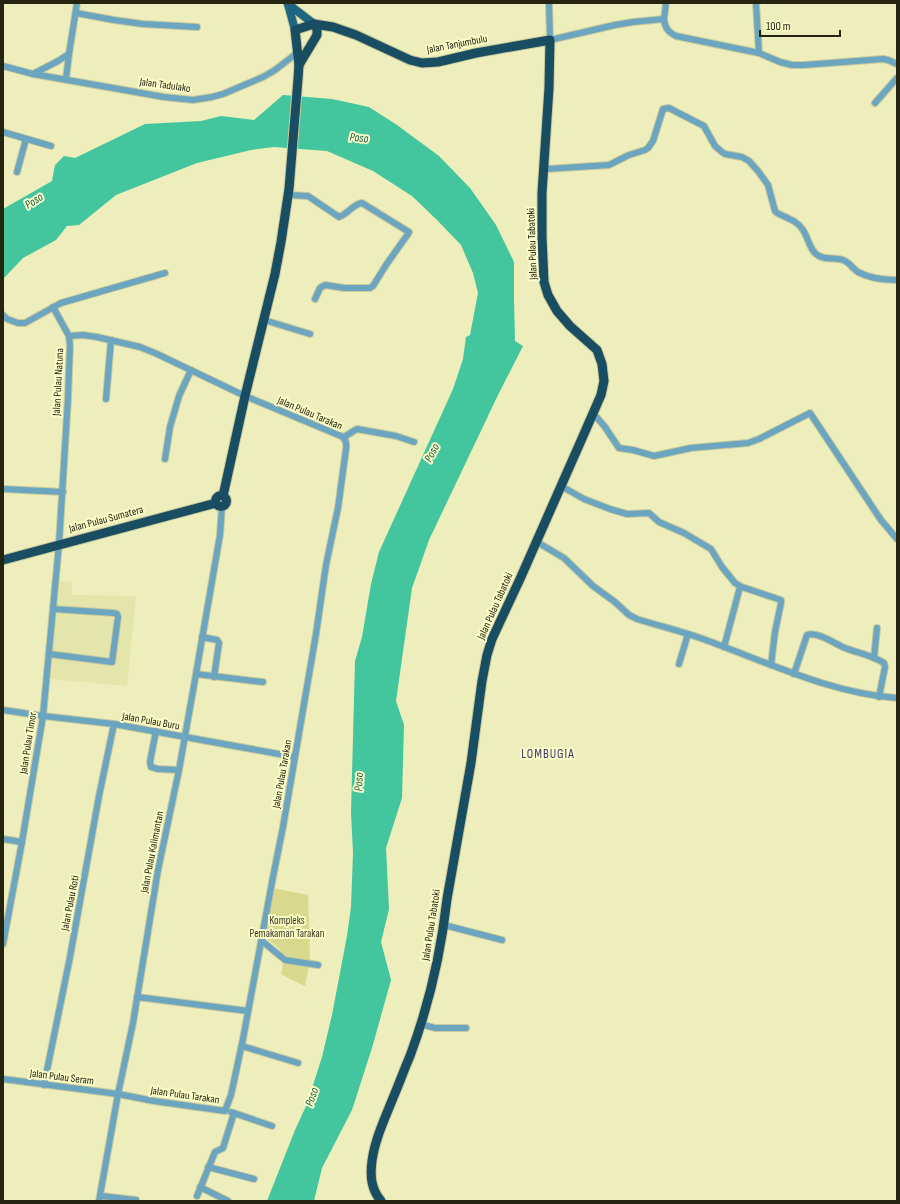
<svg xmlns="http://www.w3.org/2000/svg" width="900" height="1204" viewBox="0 0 900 1204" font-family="'Sofia Sans Condensed',sans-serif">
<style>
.built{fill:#e4e5aa}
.green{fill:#d9d98e}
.water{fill:#43c59d}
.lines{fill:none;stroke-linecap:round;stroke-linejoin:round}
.minor-casing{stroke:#c9ca9c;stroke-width:8}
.major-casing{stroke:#c9ca9c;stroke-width:10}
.highway-casing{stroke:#c9ca9c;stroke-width:11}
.minor{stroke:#6ba5c0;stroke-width:6}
.major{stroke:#1d6581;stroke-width:8}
.highway{stroke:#194d62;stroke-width:9}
.labels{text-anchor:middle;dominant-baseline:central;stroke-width:4;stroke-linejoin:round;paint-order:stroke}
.street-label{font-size:11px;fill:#242411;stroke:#fbfcc8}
.park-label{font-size:11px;fill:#393922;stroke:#fbfcc8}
.water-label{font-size:12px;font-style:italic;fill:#155b46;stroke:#fbfcc8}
.quarter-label{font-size:13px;letter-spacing:1px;fill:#3d336f;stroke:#fbfcc8}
</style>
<rect width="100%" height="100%" fill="#edeebb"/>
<path class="built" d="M58,581L72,582V595L136,596L127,686L51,679Z"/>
<path class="green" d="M272,888L308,895L310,960L305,986L292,980L281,974C287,953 281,948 264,937Z"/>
<path class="water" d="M283,95L332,99L369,107L397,125L439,156L470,188L496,225L514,262V299L515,341L523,346L498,395L429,540L412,588L396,701L404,725L402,798L386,848L389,909L381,942L391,980L372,1048L352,1110L322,1168L314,1201H267L295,1130L307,1104L322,1057L332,1015L347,936L351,907L353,853L351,813L355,661L362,637L371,584L379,552L453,389L463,359L466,337L470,335L478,293L473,273L461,245L437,220L412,196L373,171L327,151L274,147L251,150L197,163L116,195L79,225L67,226L56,240L23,258L3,279V209L52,181L55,165L64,156L75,158L145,124L201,121L221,116L254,120Z"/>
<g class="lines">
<defs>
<g id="minor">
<path d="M549,3L550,40L615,25L633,22L664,19L666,3"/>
<path d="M756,3L759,53"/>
<path d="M76,13L114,20L143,24L197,27"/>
<path d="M664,19C665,28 668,32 676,36L759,53L780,62L792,65H804L883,59L888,60L897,64"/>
<path d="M3,66L33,74L164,97L193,100L212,97L223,94L263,77L275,70L297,53"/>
<path d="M33,74L58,61L69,54L77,3"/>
<path d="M66,79L69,54"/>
<path d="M875,103L897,78"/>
<path d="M3,132L51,146"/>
<path d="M544,170L547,169L609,165L629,155L645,150L648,148L653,141L663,109L669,108L704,126L715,146L722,152L725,154L742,157L749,161L758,171L768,185L775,211L777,213C786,218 797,220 803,230C808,237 809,248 816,254C824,261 834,257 843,260C849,262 852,268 858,272C869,278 884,280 897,280"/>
<path d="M17,172L26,139"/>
<path d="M288,195L308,196L339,217C348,214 353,204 362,203L409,232L408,234L386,265L373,286L370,288H344L325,285L320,288L315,299"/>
<path d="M53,307L69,336"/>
<path d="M3,315L7,319L18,323H25L61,303L165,273"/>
<path d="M264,320L310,334"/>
<path d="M106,399L111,340"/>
<path d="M593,413L605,427L619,448L633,450L654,456L691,448L748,443L759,439L810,413L881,520L897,539"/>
<path d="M344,437L357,429L396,436L414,442"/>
<path d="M165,459L170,427L179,396L191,370"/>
<path d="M561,486L584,499L610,509L627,514L649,513L659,522L684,533L711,549L722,567L735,583L742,587L781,600V603L775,632L771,665"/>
<path d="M3,489L63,492"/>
<path d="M537,542L564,558L593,586L615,602L629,615L637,619C659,626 682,631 703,639C767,662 829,693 897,698"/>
<path d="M202,637L217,640L219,643L214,677"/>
<path d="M724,647L740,587"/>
<path d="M49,654L112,662L118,617L117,614L114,613L53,609"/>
<path d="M874,658L877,628"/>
<path d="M679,664L688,634"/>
<path d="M196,674L263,682"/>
<path d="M794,674L807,635C817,631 835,644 845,648C858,653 872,655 884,663L885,667L879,697"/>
<path d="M3,710L43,716L114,724L295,757"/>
<path d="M156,731L150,762L151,767L158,769L179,770"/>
<path d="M3,839L22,842"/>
<path d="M444,925L502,940"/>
<path d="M262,941L285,960L318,965"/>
<path d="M3,944L22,842L43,716L59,544L68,398L70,346L69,336L83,335L97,337L140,347L155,353L245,396L341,436C346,439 347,443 346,449L338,508L326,565L316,634L283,827L273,877L243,1039L231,1095L225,1111L154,1101L118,1094L3,1079"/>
<path d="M137,997L248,1011"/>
<path d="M420,1024L435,1028H466"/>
<path d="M242,1046L298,1063"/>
<path d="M44,1085L70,957L99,796L114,724"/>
<path d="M231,1112L272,1126"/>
<path d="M208,1167L254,1179"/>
<path d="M200,1187L228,1201"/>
<path d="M101,1196L136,1200"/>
<path d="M197,1196L215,1152L223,1148L234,1113"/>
<path d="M99,1201L118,1094L133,1023L158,870L179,770L196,674L220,535L222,506"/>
</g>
<g id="major">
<path d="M288,4L314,24"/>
<path d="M288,4L295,30"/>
</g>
<g id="highway">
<path d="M299,65L317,35V29L314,24"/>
<circle cx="221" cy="501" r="5.5"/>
<path d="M223,496L245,396L275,274L281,242L289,189L298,79L299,65L295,30L314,24L333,27L356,35L410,60L422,63L438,62L476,53L550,40L549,88L542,193V237L544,282L548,295L557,311L570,326L597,350L602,364L604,381L601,395L580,443L520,579L492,639L487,655L482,681L471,763L447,899C441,953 429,1005 410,1056C404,1070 399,1084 393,1098C385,1118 375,1139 372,1161C370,1176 371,1189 381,1201"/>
<path d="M3,560L216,503"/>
</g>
</defs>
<use href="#minor" class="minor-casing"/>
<use href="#major" class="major-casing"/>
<use href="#highway" class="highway-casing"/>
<use href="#minor" class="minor"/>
<use href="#major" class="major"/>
<use href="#highway" class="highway"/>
</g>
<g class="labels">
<g class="street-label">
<text transform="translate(457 44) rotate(-11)">Jalan Tanjumbulu</text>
<text transform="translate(165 85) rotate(8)">Jalan Tadulako</text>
<text transform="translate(532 244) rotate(-92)">Jalan Pulau Tabatoki</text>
<text transform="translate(58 382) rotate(-87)">Jalan Pulau Natuna</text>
<text transform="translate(310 413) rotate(23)">Jalan Pulau Tarakan</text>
<text transform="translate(106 519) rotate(-15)">Jalan Pulau Sumatera</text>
<text transform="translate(495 606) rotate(-66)">Jalan Pulau Tabatoki</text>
<text transform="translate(151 721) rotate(10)">Jalan Pulau Buru</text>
<text transform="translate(28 743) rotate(-81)">Jalan Pulau Timor</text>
<text transform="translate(282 774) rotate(-80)">Jalan Pulau Tarakan</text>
<text transform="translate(152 852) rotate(-79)">Jalan Pulau Kalimantan</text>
<text transform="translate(70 903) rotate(-79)">Jalan Pulau Roti</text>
<text transform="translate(431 925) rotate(-81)">Jalan Pulau Tabatoki</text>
<text transform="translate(62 1077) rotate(7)">Jalan Pulau Seram</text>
<text transform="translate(185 1095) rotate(8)">Jalan Pulau Tarakan</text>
</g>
<g class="park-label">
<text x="287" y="920">Kompleks<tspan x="287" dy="13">Pemakaman Tarakan</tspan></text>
</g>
<g class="water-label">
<text transform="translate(359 138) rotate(5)">Poso</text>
<text transform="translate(34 201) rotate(-33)">Poso</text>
<text transform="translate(432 453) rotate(-62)">Poso</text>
<text transform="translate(359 782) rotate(-88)">Poso</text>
<text transform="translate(312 1097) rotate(-71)">Poso</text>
</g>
<g class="quarter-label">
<text x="548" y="754">LOMBUGIA</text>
</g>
</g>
<rect width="900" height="1204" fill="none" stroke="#242411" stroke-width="8"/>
<path d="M760 30v6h80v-6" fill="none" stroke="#242411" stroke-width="2"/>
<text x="766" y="30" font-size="12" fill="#242411" stroke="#fbfcc8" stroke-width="3" paint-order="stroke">100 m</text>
</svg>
